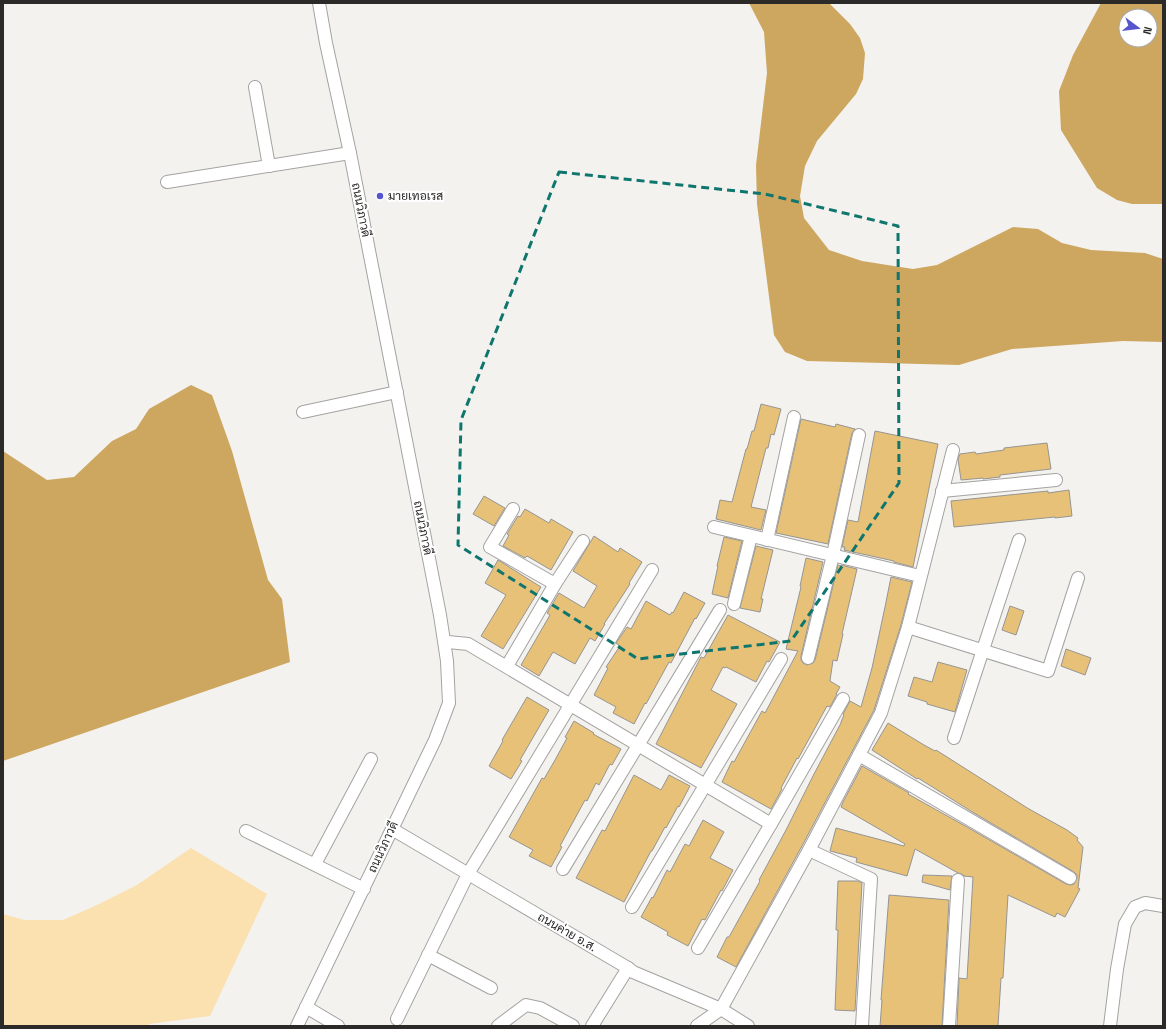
<svg xmlns="http://www.w3.org/2000/svg" width="1166" height="1029" viewBox="0 0 1166 1029" font-family="'Space Grotesk',Sarabun,sans-serif">
<style>
.green{fill:#fbe0b0}
.water{fill:#cda75f;fill-rule:evenodd}
.building{fill:#e7c178;stroke:#969592}
.lines{fill:none;stroke-linecap:round;stroke-linejoin:round}
.minor-casing{stroke:#a5a3a1;stroke-width:14}
.minor{stroke:#fff;stroke-width:12}
.marked{fill:none;stroke:#0f766e;stroke-width:3;stroke-dasharray:8 5;stroke-linejoin:round}
.poi-dot{fill:#5755cd;stroke:#fff;stroke-width:1.5}
.labels{text-anchor:middle;dominant-baseline:central;stroke-width:4;stroke-linejoin:round;paint-order:stroke}
.poi-label{font-size:12px;fill:#2b2a29;stroke:#fff;text-anchor:start}
.street-label{font-size:12px;fill:#2b2a29;stroke:#fff}
</style>
<rect width="100%" height="100%" fill="#f3f2ef"/>
<path class="green" d="M191,848L267,894L210,1016L149,1024L148,1026H3V914L24,920H63L97,905L137,885Z"/>
<g class="water">
<path d="M749,3H829L850,24L860,38L865,53L863,79L856,94L817,141L805,166L800,196L804,218L829,250L862,261L913,269L937,265L1013,227L1038,229L1062,243L1091,250L1145,253L1163,259V342L1123,341L1012,349L959,365L807,361L785,352L774,335L757,204L756,165L767,73L764,32Z"/>
<path d="M1101,3H1163V204H1132L1117,200L1097,188L1061,130L1059,91L1073,55ZM1126,16H1150V40H1126Z"/>
<path d="M191,385L212,395L232,451L268,580L282,599L290,662L3,761V451L47,480L74,477L112,441L136,429L149,409Z"/>
</g>
<g class="building">
<path d="M761,404L781,409L774,435L771,434L768,448H766L751,507L766,510L761,530L716,519L720,500L732,502L746,449H747L752,431H754Z"/>
<path d="M801,419L835,427L836,424L855,429L852,433L828,544L776,533Z"/>
<path d="M875,431L938,444L913,567L894,562V561L844,550L845,547H842L848,520L858,522Z"/>
<path d="M1047,443L1051,469L1000,475V477L983,479V478L961,480L958,459L960,454L975,452L976,454L1004,450V448Z"/>
<path d="M1069,490L1072,516L1055,518V517L954,527L951,501L1048,491V493Z"/>
<path d="M484,496L505,508L494,526L473,514Z"/>
<path d="M525,509L549,523L551,519L573,532L551,570L527,556L525,558L503,546L509,535L507,534L518,516L520,517Z"/>
<path d="M594,536L618,552L620,548L642,562L629,583L630,584L604,624H605L595,641L590,638L575,664L553,652L539,676L521,665L550,615L547,613L559,593L584,608L597,586L573,571Z"/>
<path d="M724,537L742,541L728,598L712,594L718,566H717Z"/>
<path d="M756,546L773,550L761,599H763L760,612L740,608Z"/>
<path d="M806,558L823,562L801,656V660L803,663L807,665L813,663L815,660L838,565L841,566V565L857,569L842,634H843L837,661L833,660L830,681L840,687L836,694H837L830,707L827,706L798,759L797,758L781,788L782,789L771,809L722,782L732,761L734,762L762,711L765,713L798,651L786,649L801,587L800,586Z"/>
<path d="M498,560L541,587L503,649L481,636L506,595L485,583Z"/>
<path d="M891,577L912,582L901,625L874,710L802,846L736,967L717,957L727,937H729L760,881L759,880L786,830L814,774L841,723V722L844,715L843,714L850,701L861,707L872,668L885,607Z"/>
<path d="M684,592L705,603L696,619L695,618L671,663L669,662L646,704L645,703L634,724L613,713L616,707L594,695L608,668L606,667L620,646L616,643L627,627L631,629L646,601L670,615L672,612L673,613Z"/>
<path d="M1010,606L1024,611L1016,635L1002,630Z"/>
<path d="M728,615L780,642L769,662L767,661L756,682L726,667L725,668L723,667L711,690L737,704L701,768L656,744L701,657L704,658Z"/>
<path d="M1066,649L1091,658L1085,675L1061,666Z"/>
<path d="M938,662L967,670L955,712L927,704V702L908,696L914,677L932,682Z"/>
<path d="M527,697L549,710L520,760L522,761L511,779L489,766L503,741L502,740Z"/>
<path d="M574,721L594,733L593,734L621,749L612,765L610,764L599,785L596,783L587,801L585,800L560,846L562,847L551,867L529,856L533,850L509,837L542,778L544,779L555,760L567,738L565,737Z"/>
<path d="M888,723L924,745L935,751L936,750L1029,809L1067,830L1078,838L1077,840L1083,847L1078,888L1080,889L1065,917L1057,913L1055,917L1008,895L1003,978H1001L998,1026H957L959,978L967,979L973,877L964,876L962,874L958,873L915,849L907,876L856,862L857,858L830,851L836,828L904,846L905,844L841,807L843,802L862,766L909,793L908,794L967,827L1066,884L1070,885L1074,884L1077,878V875L1074,872L974,813L918,778L917,779L872,750Z"/>
<path d="M634,775L661,790L669,775L690,786L679,807L678,806L666,828L665,827L652,851H651L624,902L576,878L602,830L605,831Z"/>
<path d="M703,820L724,832L710,858L733,870L722,891L721,890L705,920L702,919L688,946L667,935L668,932L641,917L652,897L653,898L667,870L670,872L685,844L689,846Z"/>
<path d="M923,875L952,876L950,890L922,882Z"/>
<path d="M838,881H858L862,883L855,1011L835,1010L837,958L838,930H836Z"/>
<path d="M889,895L949,900L942,1026H880L882,1000H881Z"/>
</g>
<g class="lines">
<defs>
<g id="minor">
<path d="M255,87L269,166"/>
<path d="M167,182L350,153"/>
<path d="M303,412L397,392"/>
<path d="M942,491L1056,480"/>
<path d="M513,509L490,547L555,584"/>
<path d="M714,527L920,576"/>
<path d="M767,540L794,417"/>
<path d="M734,604L751,536"/>
<path d="M908,627L1048,671L1078,578"/>
<path d="M445,643L448,642L468,644L771,824"/>
<path d="M808,658L833,555L859,435"/>
<path d="M507,666L555,584L583,541"/>
<path d="M954,738L1019,540"/>
<path d="M859,755L1070,878"/>
<path d="M392,829L628,968L633,972L721,1009L748,1026"/>
<path d="M246,831L364,889"/>
<path d="M809,850L871,879L862,1026"/>
<path d="M315,864L371,759"/>
<path d="M563,869L720,610"/>
<path d="M632,907L781,659"/>
<path d="M698,948L771,824L843,699"/>
<path d="M428,955L491,988"/>
<path d="M306,1007L338,1026"/>
<path d="M397,1019L468,874L652,570"/>
<path d="M297,1026L435,740L449,703L447,661L440,615L350,153L326,43L319,3"/>
<path d="M498,1026L526,1005L540,1008L573,1026"/>
<path d="M592,1026L628,968"/>
<path d="M697,1026L721,1009L809,850L881,713L908,627L953,450"/>
<path d="M949,1026L958,880"/>
<path d="M1110,1026L1117,969L1125,924L1135,907L1145,903L1163,906"/>
</g>
</defs>
<use href="#minor" class="minor-casing"/>
<use href="#minor" class="minor"/>
</g>
<path class="marked" d="M559,172L765,194L898,226L899,483L791,641L638,659L458,545L461,420Z"/>
<circle class="poi-dot" cx="380" cy="196" r="4"/>
<g class="labels">
<g class="poi-label">
<text x="388" y="196">มายเทอเรส</text>
</g>
<g class="street-label">
<text transform="translate(361 210) rotate(79)">ถนนวิภาวดี</text>
<text transform="translate(423 528) rotate(79)">ถนนวิภาวดี</text>
<text transform="translate(383 847) rotate(-65)">ถนนวิภาวดี</text>
<text transform="translate(567 932) rotate(30)">ถนนค่าย อ.ส.</text>
</g>
</g>
<rect width="1166" height="1029" fill="none" stroke="#2b2a29" stroke-width="8"/>
<g transform="translate(1138 28) rotate(105)"><circle r="19" fill="#ffffff" stroke="#aaaaa9"/>
<path d="M0-3L7 15L0 10L-7 15Z" fill="#5755cd"/>
<text y="-6" font-size="11" font-weight="bold" text-anchor="middle" fill="#2b2a29">N</text>
</g>
</svg>
